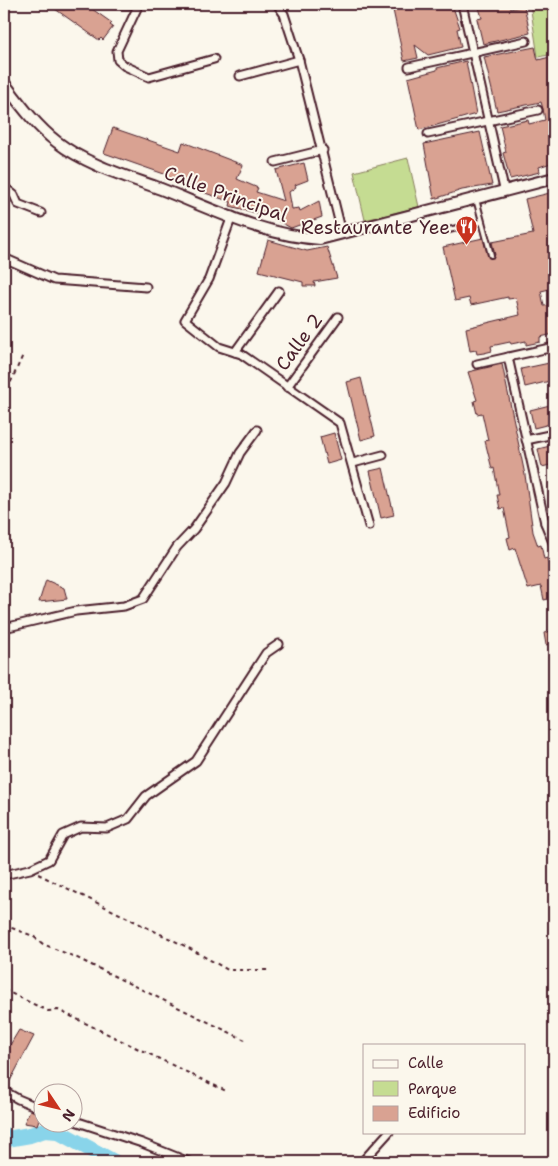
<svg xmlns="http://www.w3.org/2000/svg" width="558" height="1166" viewBox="0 0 558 1166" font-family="'Shantell Sans',sans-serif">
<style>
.green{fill:#c5dc92;stroke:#887e5e}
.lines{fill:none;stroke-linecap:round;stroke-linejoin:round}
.stream{stroke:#708c9e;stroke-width:2.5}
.river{stroke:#89d4ea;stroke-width:16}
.building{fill:#d9a292;stroke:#4a1f2b}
.lane-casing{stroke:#4a1f2b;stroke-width:8}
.street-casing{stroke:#4a1f2b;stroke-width:11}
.secondary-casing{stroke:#4a1f2b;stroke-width:14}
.path{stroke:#4a1f2b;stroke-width:2;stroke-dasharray:4 4;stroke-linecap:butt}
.lane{stroke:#fbf7ec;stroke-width:4}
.street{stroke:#fbf7ec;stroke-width:7}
.secondary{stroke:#fbf7ec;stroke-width:10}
.labels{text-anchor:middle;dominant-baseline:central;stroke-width:4;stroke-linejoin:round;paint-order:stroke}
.street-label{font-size:19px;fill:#4a1f2b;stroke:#fbf7ec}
.poi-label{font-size:19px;fill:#4a1f2b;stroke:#fbf7ec;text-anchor:end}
</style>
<rect width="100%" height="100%" fill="#fbf7ec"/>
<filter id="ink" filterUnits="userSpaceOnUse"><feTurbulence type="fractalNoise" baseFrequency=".02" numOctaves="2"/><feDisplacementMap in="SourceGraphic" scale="10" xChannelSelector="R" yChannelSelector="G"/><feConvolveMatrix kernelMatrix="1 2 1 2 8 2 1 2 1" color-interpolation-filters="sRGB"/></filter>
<g filter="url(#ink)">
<g class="green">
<path d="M530,4H554V54L538,57Z"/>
<path d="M408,158L419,207L365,220L354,172Z"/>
</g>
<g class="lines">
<path class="stream" d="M4,858L9,856"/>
<path class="river" d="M4,1135L7,1139L30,1135L45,1130L57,1131L114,1162"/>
</g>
<g class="building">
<path d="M48,4H85L112,23L110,25L113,27L103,40L101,38L99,40Z"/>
<path d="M415,4H452L460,28L457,29L461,47L428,55L415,45L418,58L404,61L393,10Z"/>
<path d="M478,4H509L510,9L524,6L530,33L483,44L477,19L482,18Z"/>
<path d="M535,47L538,60L554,56V162L539,167L540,172L510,179L503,153L506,152L500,126L528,120L529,124L545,120L543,109L541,102L497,111L484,57Z"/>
<path d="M466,61L476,114L419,130L408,78L437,70V68Z"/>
<path d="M113,128L180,151L183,142L243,165L237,179L258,188L256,192L284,201L276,170L304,163L308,180L295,185L296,187L289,192L292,209L299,208L300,211L319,201L322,217L291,228L271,217L230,206L231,202L165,179L167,175L104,153Z"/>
<path d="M480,132L492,185L462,190L434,199L424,144Z"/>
<path d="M554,192V266L548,268L554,288L541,291L544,306L554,305V334L540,337V342L526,345V341L511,344L510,342L491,346L492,351L484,353L477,354L476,350L470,351L466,328L520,315L516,298L508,299V297L471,305L469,298L455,301L443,247L483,238L488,256L492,258L495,255L492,242L533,234L525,199Z"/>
<path d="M268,240L307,251L327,247L337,278L314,282L315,286H303V282L259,271Z"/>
<path d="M554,362V380L525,387L521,369Z"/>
<path d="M502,364L525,475L533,532L538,546L541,545L544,559L547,558L554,586V615H551L548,599L544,600L541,586L528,589L515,548L510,550L507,538L510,537L504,508L500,509L497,495H499L494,468L492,469L485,441L488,440L482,413L477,414L474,401L477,400L468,372Z"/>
<path d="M361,378L375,436L361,440L347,382Z"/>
<path d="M554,404V423L534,428L530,410Z"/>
<path d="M334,433L341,460L327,464L320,437Z"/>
<path d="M554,445V464L542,467L538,449Z"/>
<path d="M383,468L394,515L381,518L370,471Z"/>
<path d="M46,580L64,588L67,599L39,602Z"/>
<path d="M554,630V651H550L549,644L546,645L544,633Z"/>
<path d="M19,1030L34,1036L10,1081L4,1077V1055Z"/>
<path d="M30,1110L41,1114L37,1125L24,1123Z"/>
</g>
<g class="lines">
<defs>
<g id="lane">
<path d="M476,199L491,255"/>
<path d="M445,231L481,222"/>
</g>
<g id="street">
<path d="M114,4H130"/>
<path d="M139,4L117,51L118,60L125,66L149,77L214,59"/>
<path d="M277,4L284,14L299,60L342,233"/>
<path d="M462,4L504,189"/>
<path d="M409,67L526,41"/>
<path d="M240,76L299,60"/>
<path d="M428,134L538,110"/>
<path d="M275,162L323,150"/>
<path d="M4,187L14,195L18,204L41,213"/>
<path d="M232,216L209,279L185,320L219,347L241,354L340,423L369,526"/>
<path d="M4,258L54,280L146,287"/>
<path d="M235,352L279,291"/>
<path d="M508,357L545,523L554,545"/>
<path d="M477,364L554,347"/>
<path d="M287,387L338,317"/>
<path d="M526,440L554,434"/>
<path d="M353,463L383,455"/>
<path d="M545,523L554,520"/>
<path d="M4,628L76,611L124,606L143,599L177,547L194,529L226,483L240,453L257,430"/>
<path d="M4,875L30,869L49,860L63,835L81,827L107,828L128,819L146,796L196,761L266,653L279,644"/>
<path d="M4,1091L18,1099L42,1109"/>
<path d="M72,1120L142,1143L189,1162"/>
<path d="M362,1162L389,1132"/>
</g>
<path id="secondary" d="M4,83C20,104 36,126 57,142C87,165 126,176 161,189C212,209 265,236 320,239L554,178"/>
</defs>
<use href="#lane" class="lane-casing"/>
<use href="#street" class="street-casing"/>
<use href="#secondary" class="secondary-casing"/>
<g class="path">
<path d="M4,397L23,355"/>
<path d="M38,874L187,947L228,970H268"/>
<path d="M4,925L33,936L43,944L75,957L245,1040"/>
<path d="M4,990L48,1011L58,1010L228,1092"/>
</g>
<use href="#lane" class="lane"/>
<use href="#street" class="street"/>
<use href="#secondary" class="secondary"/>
</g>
</g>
<defs>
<symbol id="restaurant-pin" viewBox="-11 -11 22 30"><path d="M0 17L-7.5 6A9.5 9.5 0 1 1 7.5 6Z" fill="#c8321e" stroke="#fbf7ec"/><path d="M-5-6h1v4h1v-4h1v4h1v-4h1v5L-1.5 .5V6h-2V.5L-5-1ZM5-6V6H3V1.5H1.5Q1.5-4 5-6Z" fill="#fff"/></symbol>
</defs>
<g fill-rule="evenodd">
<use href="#restaurant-pin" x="454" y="214" width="25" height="34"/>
</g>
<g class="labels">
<g class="street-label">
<text transform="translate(226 194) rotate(20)">Calle Principal</text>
<text transform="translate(299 342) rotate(-54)">Calle 2</text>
</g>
<g class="poi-label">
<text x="450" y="227">Restaurante Yee</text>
</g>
</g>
<rect width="558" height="1166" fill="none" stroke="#fbf7ec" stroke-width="20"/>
<rect x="10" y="10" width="538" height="1146" fill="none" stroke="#4a1f2b" stroke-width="2" filter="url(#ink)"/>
<rect x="363" y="1044" width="162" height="90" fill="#fbf7ec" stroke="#b4a19f"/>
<rect x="373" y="1060" width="25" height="8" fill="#fbf7ec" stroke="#b4a19f"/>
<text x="408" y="1068" font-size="15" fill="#4a1f2b">Calle</text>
<rect x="373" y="1081" width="25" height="15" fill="#c5dc92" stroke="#b4a19f"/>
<text x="408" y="1094" font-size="15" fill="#4a1f2b">Parque</text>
<rect x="373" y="1106" width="25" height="15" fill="#d9a292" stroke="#b4a19f"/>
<text x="408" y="1118" font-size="15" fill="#4a1f2b">Edificio</text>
<g transform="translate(58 1108) rotate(125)"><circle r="24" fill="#fbf7ec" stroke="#b4a19f"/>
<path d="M0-4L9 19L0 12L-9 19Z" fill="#c8321e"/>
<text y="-8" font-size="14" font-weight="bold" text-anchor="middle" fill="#4a1f2b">N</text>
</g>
</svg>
